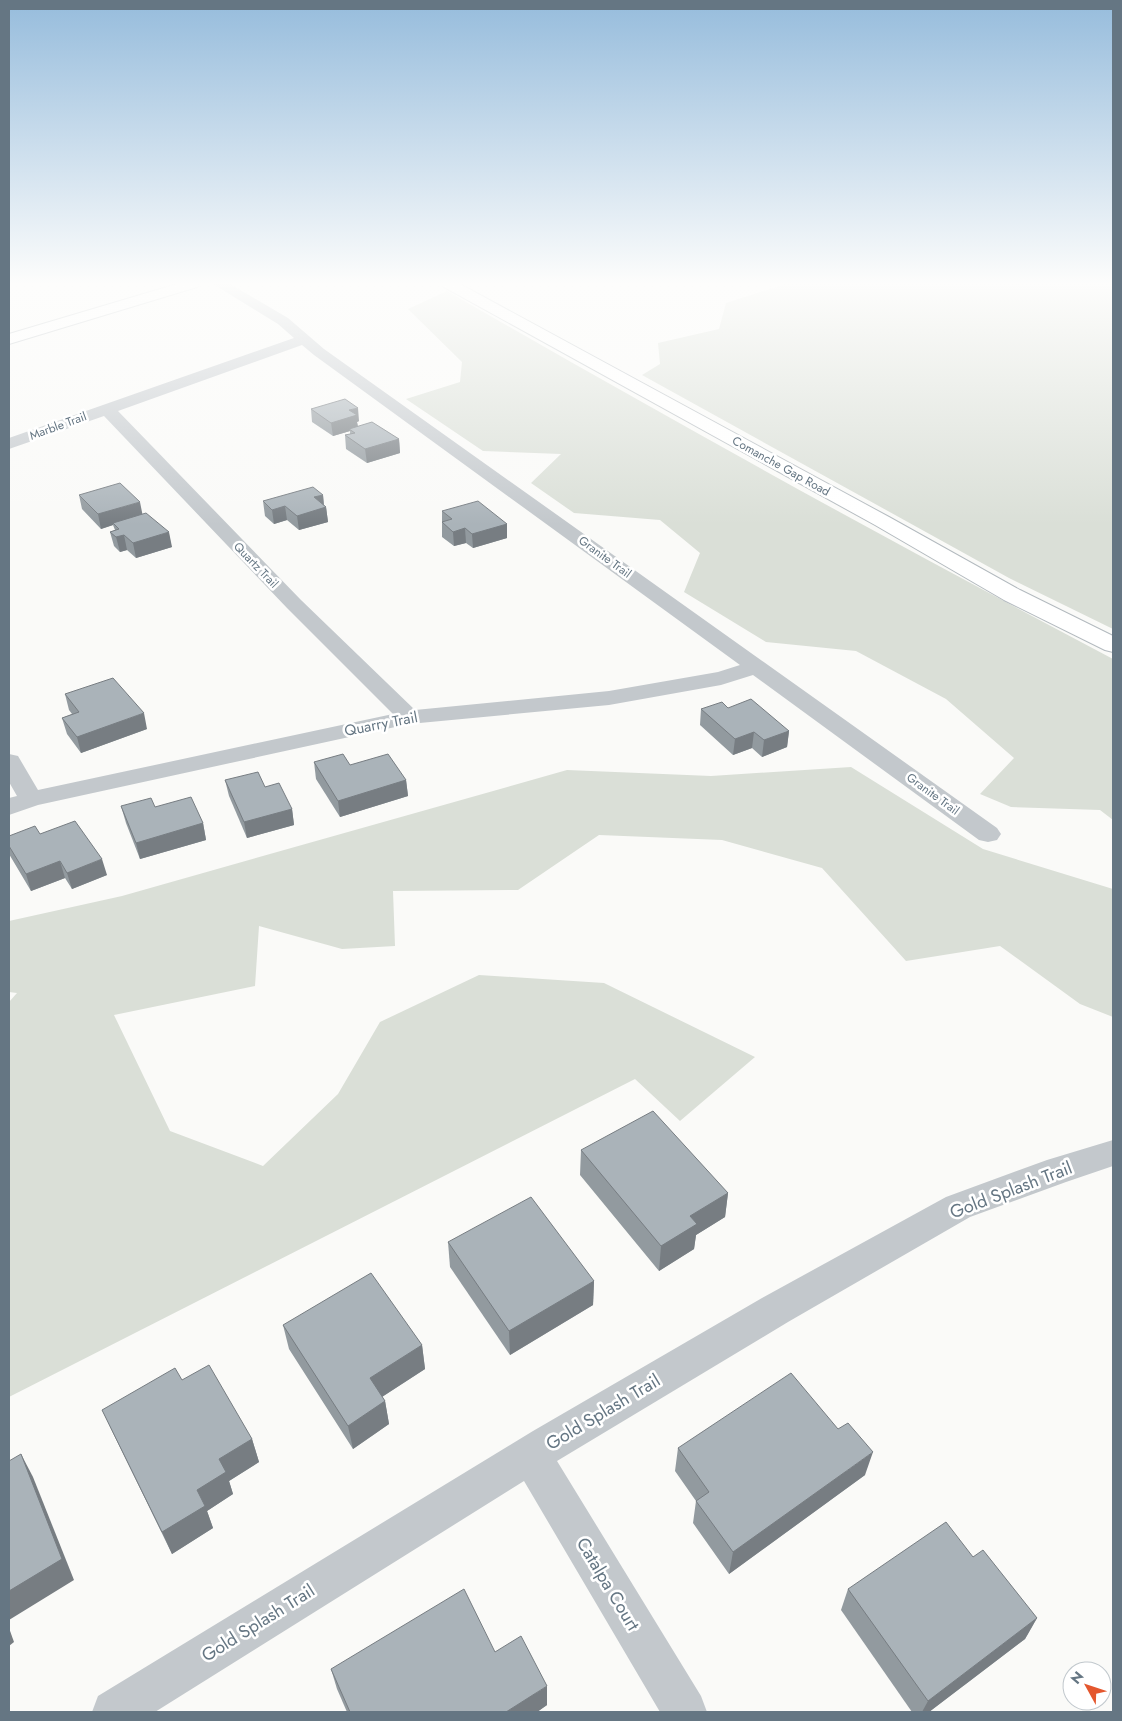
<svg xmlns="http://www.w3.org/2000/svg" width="1122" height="1721" viewBox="0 0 1122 1721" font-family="Jost,sans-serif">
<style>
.green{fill:#dadfd7}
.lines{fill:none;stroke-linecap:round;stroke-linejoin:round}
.secondary-casing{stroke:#b3babf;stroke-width:2}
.street{fill:#c3c8cc;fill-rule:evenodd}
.secondary{fill:#fff;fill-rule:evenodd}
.wall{fill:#929a9f}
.shaded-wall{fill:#777d82}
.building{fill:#aab3b9;stroke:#777d82}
.labels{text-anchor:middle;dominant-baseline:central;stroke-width:5;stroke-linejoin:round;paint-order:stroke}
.far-street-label{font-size:12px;fill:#657683;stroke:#fff}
.street-label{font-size:15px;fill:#657683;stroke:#fff}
.near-street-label{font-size:18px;fill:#657683;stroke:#fff}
</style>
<rect width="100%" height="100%" fill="#fafaf8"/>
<g class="green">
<path d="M785,284H1113V629L1009,578L642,375L660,364L658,343L719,329L726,303Z"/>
<path d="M447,291C667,418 889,541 1113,659V820L1100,810L1011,807L980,794L1014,758L946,699L856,651L766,642L684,592L700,553L660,520L574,513L531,483L561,454L483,451L406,399L460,382L462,362L408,309Z"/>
<path d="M851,767L983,849L1113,889V1017L1080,1004L1000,946L906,961L822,868L722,840L599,835L518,890L393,891L395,946L342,949L259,926L255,986L114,1015L170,1131L263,1166L338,1094L380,1022L479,975L604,983L755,1057L680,1121L635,1079L9,1397V1002L17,993L9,992V921L122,896L567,770L711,776Z"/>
</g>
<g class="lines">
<defs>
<g id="secondary">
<path d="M177,284H199L197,287L9,344V334Z"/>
<path d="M442,284H460L889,517L1020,590L1113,636V652L1105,650L1004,600L875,525L444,287Z"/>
</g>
</defs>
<use href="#secondary" class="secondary-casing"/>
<g class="street">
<path d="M213,284H230L288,318L324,349L997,828L1001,834L997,840L988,842L979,840L753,675L721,685L609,705L409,724L38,805L9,815V798L17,796L9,782V754L18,756L38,790L393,714L287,608L104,416L9,449V438L294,338L278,324ZM302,345L314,355L740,665L718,672L609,691L415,710L301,600L118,411Z"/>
<path d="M1113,1140V1166L1066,1182L970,1217L788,1322L557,1461L701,1696L707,1712H660L524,1481L155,1712H92L98,1696L533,1431L762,1298L946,1197L1047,1160Z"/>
</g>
<use href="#secondary" class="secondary"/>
</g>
<g class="wall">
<path d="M311,409L359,421L357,422L358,426L399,439L400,453L367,463L346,449L345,435L350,434V431L333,436L312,422Z"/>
<path d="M79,495L142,514L172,547L136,558L127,550L120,552L114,546L110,532L115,530L113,525L101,529L82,509Z"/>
<path d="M323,495L324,505L326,507L328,522L299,530L287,520L274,524L265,516L263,501Z"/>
<path d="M442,511L507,524V538L473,548L466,543L454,546L442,537Z"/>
<path d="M65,694L147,729L81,753L67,734L62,718L72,714L69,710Z"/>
<path d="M728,708L789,731L787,747L762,757L752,748L733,755L700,725L701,709Z"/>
<path d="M314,762L350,765L406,780L408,796L340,817L316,779Z"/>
<path d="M225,780L265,787L292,809L294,825L247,838L229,796Z"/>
<path d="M121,806L155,807L203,823L206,840L140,859L126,823Z"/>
<path d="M40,834L107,875L72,889L65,878L31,891L9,854V836Z"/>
<path d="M581,1150L728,1193L725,1217L696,1235L694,1249L659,1271L580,1175Z"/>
<path d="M448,1242L594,1281L593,1305L510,1355L450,1267Z"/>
<path d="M283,1325L422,1345L425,1369L382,1397L385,1401L389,1424L353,1449L289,1349Z"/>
<path d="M182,1380L252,1439L259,1462L229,1481L233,1494L207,1511L213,1528L172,1554L113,1433L102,1410Z"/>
<path d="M678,1448L865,1475L729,1574L693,1523L696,1501L675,1471Z"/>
<path d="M973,1557L1037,1618L1025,1639L929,1712H912L841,1610L848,1589Z"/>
<path d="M495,1652L547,1705L537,1712H347L337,1689L331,1669Z"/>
</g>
<g class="shaded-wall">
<path d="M358,408L359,421L357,422L358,429H349L350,431L333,436L331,423L349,410Z"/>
<path d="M399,439L400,453L367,463L365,449Z"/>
<path d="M323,495L324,508L326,507L328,522L299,530L297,516L314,497Z"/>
<path d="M140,502L143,517L113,523V525L101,529L98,514Z"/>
<path d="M285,506L287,520L274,524L272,510Z"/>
<path d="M507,524V538L473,548L472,534Z"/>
<path d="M465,528L466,543L454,546L453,532Z"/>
<path d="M169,532L172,547L136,558L133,543Z"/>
<path d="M124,535L127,550L120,552L116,537Z"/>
<path d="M144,713L147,729L81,753L77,737Z"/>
<path d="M789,731L787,747L762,757L764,740Z"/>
<path d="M754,732L752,748L733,755L735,739Z"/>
<path d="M406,780L408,796L340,817L338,801Z"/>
<path d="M292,809L294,825L247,838L244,822Z"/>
<path d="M203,823L206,840L140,859L136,843Z"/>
<path d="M102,859L107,875L72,889L67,873Z"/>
<path d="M60,861L65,878L31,891L26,874Z"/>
<path d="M728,1193L725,1217L696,1235L694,1249L659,1271L661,1246L690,1216Z"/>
<path d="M594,1281L593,1305L510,1355L509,1331Z"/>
<path d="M422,1345L425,1369L374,1402L370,1378Z"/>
<path d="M385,1401L389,1424L353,1449L348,1426Z"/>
<path d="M252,1439L259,1462L229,1481L233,1494L207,1511L213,1528L172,1554L162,1532L197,1490L219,1459Z"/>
<path d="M873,1452L865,1475L729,1574L733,1552Z"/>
<path d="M21,1454L33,1477L74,1580L9,1620V1591Z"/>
<path d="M1037,1618L1025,1639L929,1712H922L928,1701Z"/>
<path d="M9,1628L14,1642L9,1646Z"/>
<path d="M547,1686V1705L537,1712H506Z"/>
</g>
<g class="building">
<path d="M345,399L358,408L349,410L357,415L331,423L311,409Z"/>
<path d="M372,422L399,439L365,449L345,435L355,433L349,429Z"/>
<path d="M120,483L140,502L98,514L79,495Z"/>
<path d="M313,487L323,495L314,497L326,507L297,516L285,506L272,510L263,501Z"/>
<path d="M478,501L507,524L472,534L465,528L453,532L442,522L452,519L442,511Z"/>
<path d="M146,513L169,532L133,543L124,535L116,537L110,532L119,529L113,523Z"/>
<path d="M113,678L144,713L77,737L62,718L79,712L65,694Z"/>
<path d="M751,699L789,731L764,740L754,732L735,739L701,709L722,702L728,708Z"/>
<path d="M343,754L350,765L388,754L406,780L338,801L314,762Z"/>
<path d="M258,772L265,787L279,783L292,809L244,822L225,780Z"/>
<path d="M191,797L203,823L136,843L121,806L151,798L155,807Z"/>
<path d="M75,821L102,859L67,873L60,861L26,874L9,846V836L35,826L40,834Z"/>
<path d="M653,1111L728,1193L690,1216L697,1224L661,1246L581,1150Z"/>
<path d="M531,1197L594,1281L509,1331L448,1242Z"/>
<path d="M371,1273L422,1345L370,1378L385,1401L348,1426L283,1325Z"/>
<path d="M209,1365L252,1439L219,1459L226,1472L197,1490L205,1506L162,1532L102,1410L175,1368L182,1380Z"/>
<path d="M791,1373L838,1429L848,1423L873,1452L733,1552L696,1501L709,1492L678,1448Z"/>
<path d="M21,1454L62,1559L9,1591V1461Z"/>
<path d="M946,1522L973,1557L983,1550L1037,1618L928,1701L848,1589Z"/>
<path d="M464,1589L495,1652L521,1636L547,1686L506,1712H350L331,1669Z"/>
</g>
<linearGradient id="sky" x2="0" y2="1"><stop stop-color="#96bcdc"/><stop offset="0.54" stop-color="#fdfdfc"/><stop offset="1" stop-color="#fdfdfc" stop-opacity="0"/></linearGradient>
<rect width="1122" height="525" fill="url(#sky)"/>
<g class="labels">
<g class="far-street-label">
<text transform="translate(58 426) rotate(-20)">Marble Trail</text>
<text transform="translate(781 466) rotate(29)">Comanche Gap Road</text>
<text transform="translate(605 557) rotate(36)">Granite Trail</text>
<text transform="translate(256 565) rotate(46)">Quartz Trail</text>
<text transform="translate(933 794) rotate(36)">Granite Trail</text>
</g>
<g class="street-label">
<text transform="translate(381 724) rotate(-11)">Quarry Trail</text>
</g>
<g class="near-street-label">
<text transform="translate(1011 1190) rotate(-21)">Gold Splash Trail</text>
<text transform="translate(603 1412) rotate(-31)">Gold Splash Trail</text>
<text transform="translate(608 1584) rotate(59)">Catalpa Court</text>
<text transform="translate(258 1623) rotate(-32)">Gold Splash Trail</text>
</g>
</g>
<rect width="1122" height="1721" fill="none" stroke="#657683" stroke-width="20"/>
<g transform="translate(1087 1686) rotate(310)"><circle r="24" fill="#ffffff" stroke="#c1c8cd"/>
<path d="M0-4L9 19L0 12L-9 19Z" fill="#e4572e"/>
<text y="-8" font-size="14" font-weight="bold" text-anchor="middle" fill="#657683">N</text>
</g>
</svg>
